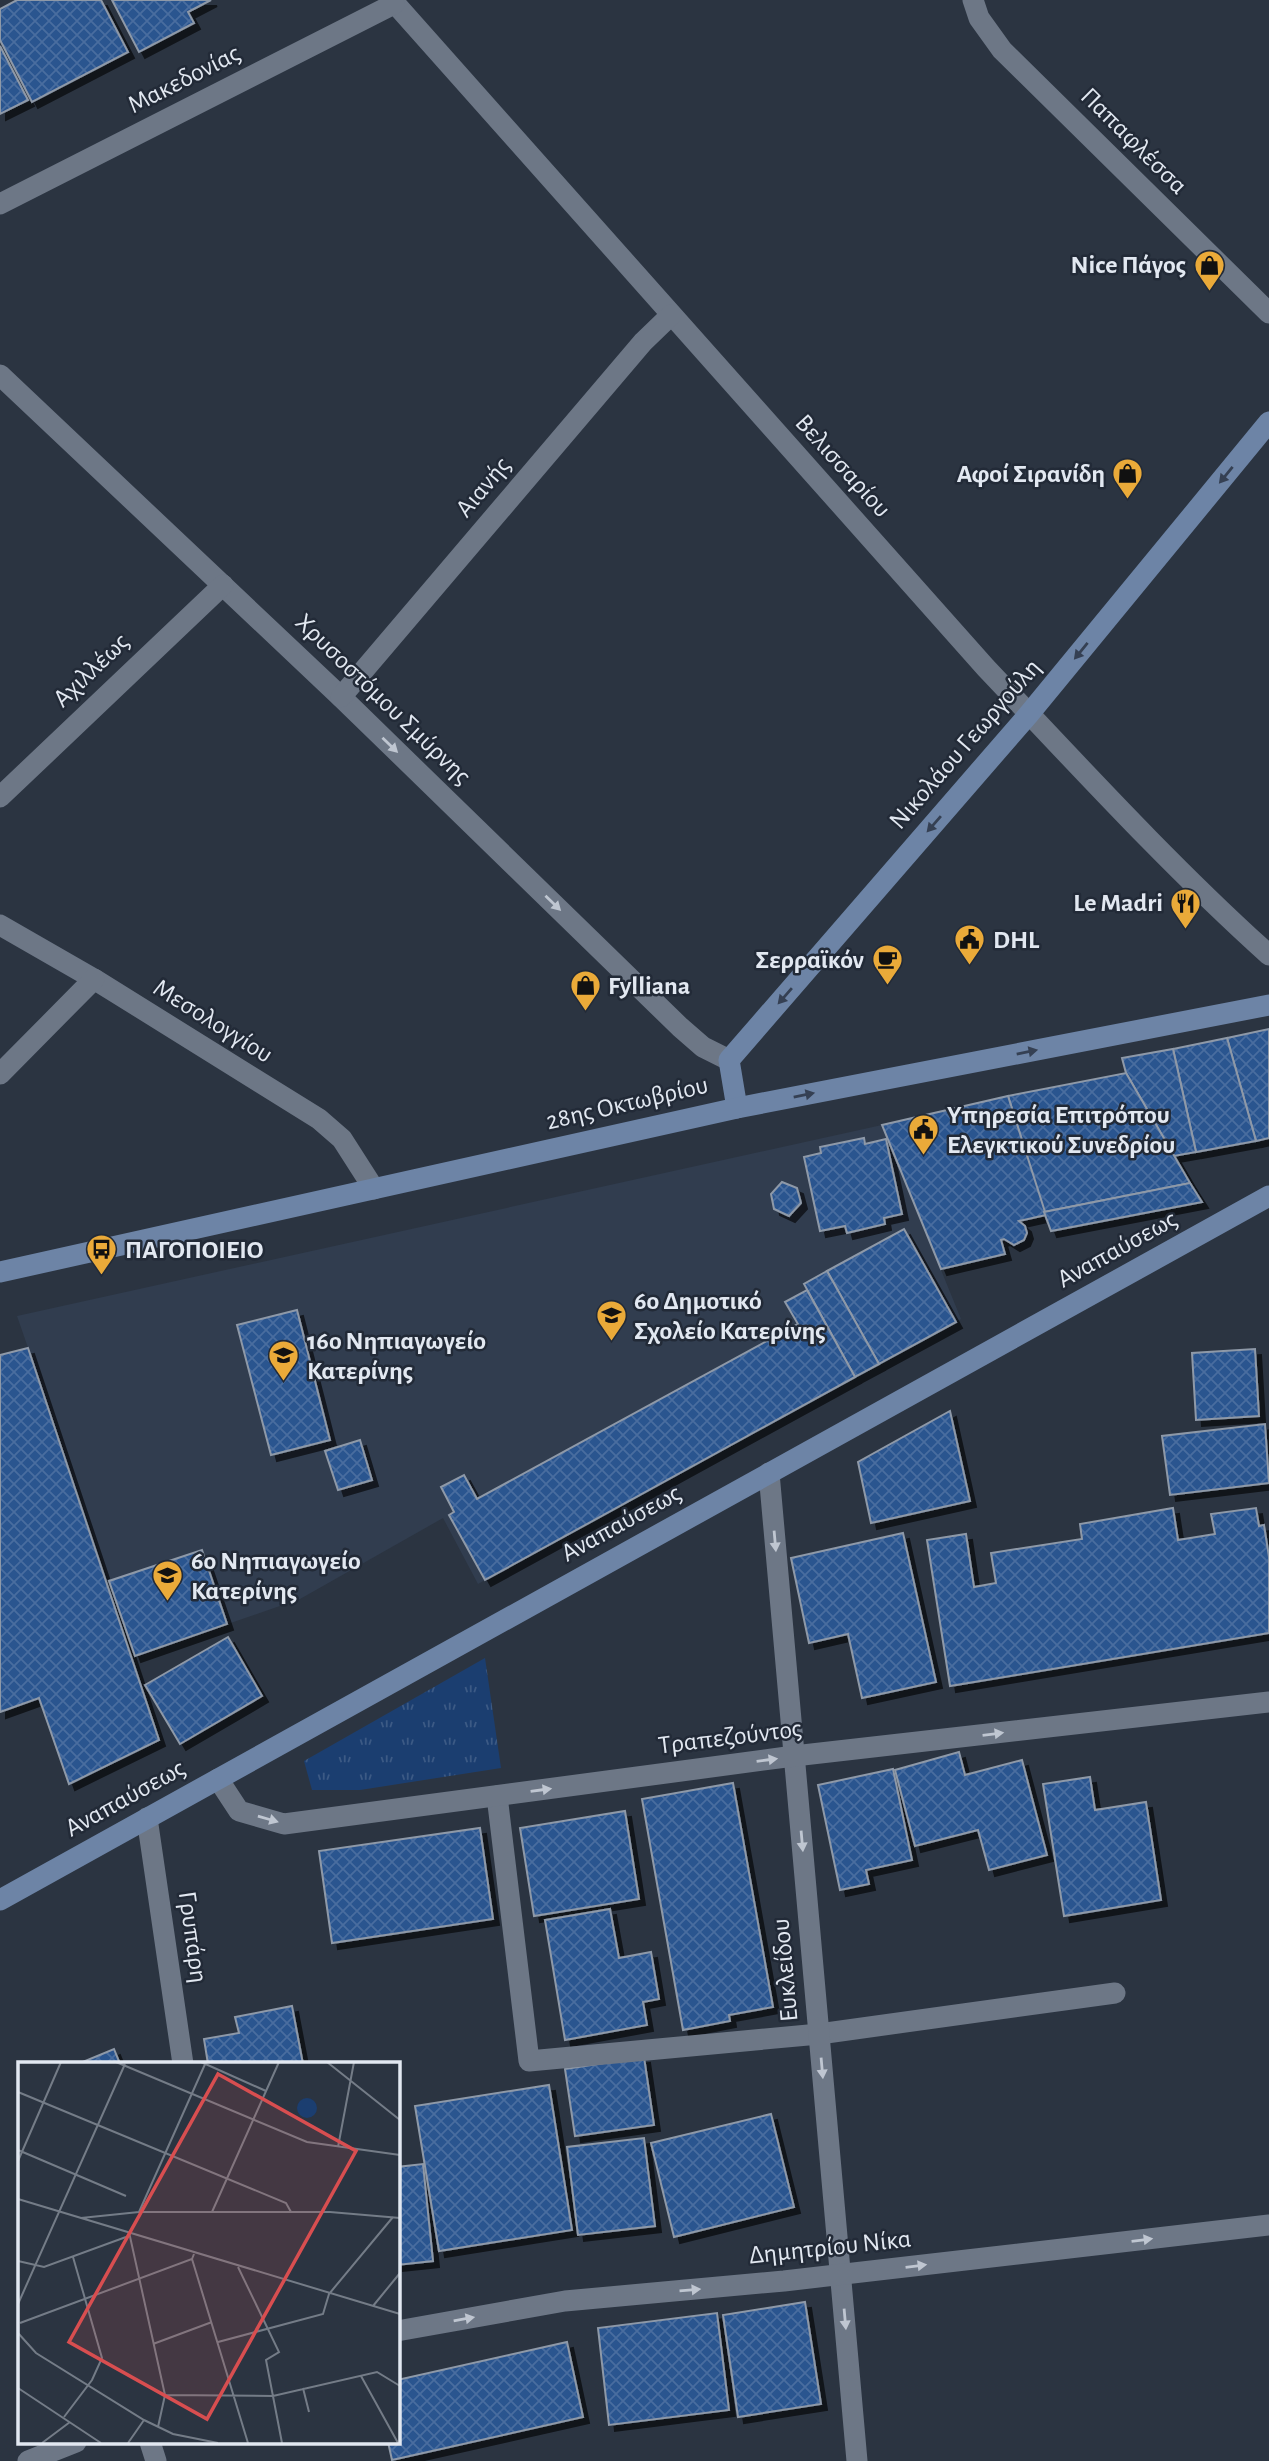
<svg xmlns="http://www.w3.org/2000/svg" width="1269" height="2461" viewBox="0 0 1269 2461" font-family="'Alegreya Sans',sans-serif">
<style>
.built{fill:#313d4f}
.grass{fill:url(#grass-tufts)}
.building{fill:url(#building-cross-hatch);stroke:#8e99a8;stroke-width:2;filter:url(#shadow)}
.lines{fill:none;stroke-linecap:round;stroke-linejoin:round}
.lane{stroke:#6d7786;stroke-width:21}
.street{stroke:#6d7786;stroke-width:21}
.secondary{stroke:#6d84a6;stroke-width:21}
.oneway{fill:#354053}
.oneway2{fill:#bfc6d1}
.labels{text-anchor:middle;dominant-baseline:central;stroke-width:5;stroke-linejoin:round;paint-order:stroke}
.street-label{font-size:26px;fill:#e2e8f1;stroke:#222a37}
.poi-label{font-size:26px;font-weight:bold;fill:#e2e8f1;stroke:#222a37;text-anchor:start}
.inset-road{fill:none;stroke:#747c87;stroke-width:2}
.view{fill:#d84e50;fill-opacity:0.15;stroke:#d84e50;stroke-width:3.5}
.inset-edge{fill:none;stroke:#e2e8f1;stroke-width:3.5}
</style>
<defs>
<pattern id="grass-tufts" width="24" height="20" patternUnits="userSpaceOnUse" patternTransform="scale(1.75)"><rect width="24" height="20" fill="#1b3e70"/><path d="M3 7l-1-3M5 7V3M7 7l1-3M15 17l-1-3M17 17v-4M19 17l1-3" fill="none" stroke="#3c5a85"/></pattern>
<pattern id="building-cross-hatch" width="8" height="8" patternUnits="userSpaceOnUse" patternTransform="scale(1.75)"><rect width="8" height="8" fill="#2b548f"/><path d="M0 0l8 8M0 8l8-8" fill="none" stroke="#496d9f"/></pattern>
<filter id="shadow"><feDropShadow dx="6" dy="6" stdDeviation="0" flood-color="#0009"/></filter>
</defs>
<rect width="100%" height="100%" fill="#2b3441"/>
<path class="built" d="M882,1125L961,1319L478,1584L443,1518L300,1599L135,1656L17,1316Z"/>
<path class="grass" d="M485,1658L501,1768L360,1790H312L304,1761Z"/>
<g class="building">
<path d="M17,0H101L128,52L32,102L0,40V9Z"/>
<path d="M112,0H211L188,12L194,23L139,52Z"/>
<path d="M0,46L28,100L0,114Z"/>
<path d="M1269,1029V1138L1256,1141L1227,1038Z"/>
<path d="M1227,1038L1256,1141L1196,1152L1173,1049Z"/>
<path d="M1173,1049L1196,1152L1174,1156L1126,1073L1122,1058Z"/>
<path d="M1126,1073L1190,1183L1044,1212L1008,1096Z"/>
<path d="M1008,1096L1046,1215L1019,1221L1025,1226L1027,1233L1024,1240L1014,1245L1004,1239L1001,1240L1005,1254L941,1269L882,1125Z"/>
<path d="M864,1138L865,1144L886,1139L902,1214L884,1218L885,1224L847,1233L845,1226L820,1231L804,1157L821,1153L820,1147Z"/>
<path d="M782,1182L797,1188L801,1203L789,1216L774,1209L771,1194Z"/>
<path d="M1190,1183L1202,1202L1051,1231L1044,1212Z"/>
<path d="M904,1229L956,1322L879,1364L827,1271Z"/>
<path d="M827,1271L879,1364L855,1377L804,1284Z"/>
<path d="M807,1290L855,1377L485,1580L449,1515L454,1512L441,1487L464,1475L477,1499L798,1324L785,1302Z"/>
<path d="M297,1310L330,1440L271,1455L237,1325Z"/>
<path d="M28,1348L159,1740L69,1784L39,1698L0,1712V1355Z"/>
<path d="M1255,1349L1259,1416L1196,1420L1192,1353Z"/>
<path d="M950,1411L970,1501L871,1523L858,1462Z"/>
<path d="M1265,1424L1269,1483L1170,1495L1162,1436Z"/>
<path d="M360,1440L372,1480L338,1490L325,1451Z"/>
<path d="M1173,1508L1178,1540L1215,1534L1211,1514L1256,1508L1259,1526L1264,1525L1269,1557V1633L950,1686L927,1540L966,1534L974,1587L996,1583L991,1553L1082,1539L1080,1524Z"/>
<path d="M903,1533L936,1682L862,1698L848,1634L809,1643L791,1558Z"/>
<path d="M202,1550L227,1624L135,1656L109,1581Z"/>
<path d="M228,1637L262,1696L180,1744L145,1685Z"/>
<path d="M959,1752L965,1775L1022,1760L1047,1855L989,1870L978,1830L915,1846L895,1770Z"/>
<path d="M893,1769L912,1860L866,1870L869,1884L840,1890L818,1785Z"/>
<path d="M1090,1777L1095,1810L1146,1802L1161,1900L1064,1916L1043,1784Z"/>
<path d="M733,1783L773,2007L729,2015L730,2021L683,2030L642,1799Z"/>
<path d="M625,1811L639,1899L534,1916L520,1828Z"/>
<path d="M480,1828L493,1919L332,1943L319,1851Z"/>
<path d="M610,1909L619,1958L651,1952L659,1999L643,2002L647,2025L565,2040L545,1920Z"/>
<path d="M292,2006L303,2064H208L204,2039L239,2033L235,2017Z"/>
<path d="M114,2049L120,2064H78Z"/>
<path d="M644,2057L654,2125L575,2136L565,2069Z"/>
<path d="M549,2085L572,2230L439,2251L415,2106Z"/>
<path d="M771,2114L794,2207L674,2237L651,2143Z"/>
<path d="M644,2138L655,2226L578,2235L567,2147Z"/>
<path d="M423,2164L433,2261L397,2265V2167Z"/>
<path d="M805,2302L821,2404L738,2417L723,2315Z"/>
<path d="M717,2313L729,2410L609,2425L598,2328Z"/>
<path d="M567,2342L583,2417L392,2460L388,2442H397V2380Z"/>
</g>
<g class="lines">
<path class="lane" d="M497,1796L529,2061L819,2034L1115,1993"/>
<g class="street">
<path d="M392,0L986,668C1078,765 1169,865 1269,955"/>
<path d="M973,0L979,18L1002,50L1269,313"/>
<path d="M0,204L394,4"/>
<path d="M0,375L341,697L680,1027L703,1047L729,1060"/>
<path d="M341,697L643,342L671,315"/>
<path d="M0,797L223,585"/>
<path d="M0,925L94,979L319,1119L342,1139L374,1189"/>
<path d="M0,1074L94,979"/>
<path d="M769,1473L857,2461"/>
<path d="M218,1779L239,1811L284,1824L794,1756L1269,1702"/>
<path d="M147,1818L183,2064"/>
<path d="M397,2331L565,2301L784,2281L1269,2225"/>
<path d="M150,2442L156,2461"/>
<path d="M28,2461L76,2442"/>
</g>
<g class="secondary">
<path d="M737,1108L729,1060L1029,714L1269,422"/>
<path d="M0,1272L737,1108L1269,1005"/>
<path d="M0,1900L1269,1196"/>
</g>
</g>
<defs><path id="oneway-solid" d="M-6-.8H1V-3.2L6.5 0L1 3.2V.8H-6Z" transform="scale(1.75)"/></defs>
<g class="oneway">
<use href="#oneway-solid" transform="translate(1226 475) rotate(129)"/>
<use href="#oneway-solid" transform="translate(1081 651) rotate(129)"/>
<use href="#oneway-solid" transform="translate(934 824) rotate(131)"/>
<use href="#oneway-solid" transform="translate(785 996) rotate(131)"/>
<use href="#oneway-solid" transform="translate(1027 1052) rotate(-11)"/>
<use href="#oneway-solid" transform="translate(804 1095) rotate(-11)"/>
</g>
<g class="oneway2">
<use href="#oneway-solid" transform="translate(390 745) rotate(44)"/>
<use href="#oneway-solid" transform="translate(553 903) rotate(44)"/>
<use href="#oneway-solid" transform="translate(775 1541) rotate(85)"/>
<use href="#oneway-solid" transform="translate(993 1734) rotate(-7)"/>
<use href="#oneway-solid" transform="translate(767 1760) rotate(-8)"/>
<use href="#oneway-solid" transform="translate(541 1790) rotate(-8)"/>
<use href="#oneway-solid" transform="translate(268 1819) rotate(16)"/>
<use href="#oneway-solid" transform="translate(802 1841) rotate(85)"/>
<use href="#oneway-solid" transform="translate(822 2068) rotate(85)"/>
<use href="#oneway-solid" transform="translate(1142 2240) rotate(-7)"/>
<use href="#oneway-solid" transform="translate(916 2266) rotate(-7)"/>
<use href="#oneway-solid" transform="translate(690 2290) rotate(-5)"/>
<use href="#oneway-solid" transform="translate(464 2319) rotate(-10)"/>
<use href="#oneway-solid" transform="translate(845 2319) rotate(85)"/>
</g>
<defs>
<symbol id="shop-pin" viewBox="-11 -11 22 30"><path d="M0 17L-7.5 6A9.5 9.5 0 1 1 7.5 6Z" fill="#eaaa39" stroke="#222a37"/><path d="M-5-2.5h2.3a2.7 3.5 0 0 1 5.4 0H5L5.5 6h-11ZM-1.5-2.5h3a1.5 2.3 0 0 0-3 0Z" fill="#111"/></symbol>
<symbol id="restaurant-pin" viewBox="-11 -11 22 30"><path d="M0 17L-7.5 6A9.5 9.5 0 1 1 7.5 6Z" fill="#eaaa39" stroke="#222a37"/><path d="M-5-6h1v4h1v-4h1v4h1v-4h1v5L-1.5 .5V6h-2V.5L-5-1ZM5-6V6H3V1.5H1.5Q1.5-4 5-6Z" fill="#111"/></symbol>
<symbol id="civic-pin" viewBox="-11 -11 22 30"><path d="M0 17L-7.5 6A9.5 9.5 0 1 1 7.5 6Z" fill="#eaaa39" stroke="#222a37"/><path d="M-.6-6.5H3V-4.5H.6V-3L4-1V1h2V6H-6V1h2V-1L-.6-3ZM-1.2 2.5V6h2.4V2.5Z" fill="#111"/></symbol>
<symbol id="cafe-pin" viewBox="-11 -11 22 30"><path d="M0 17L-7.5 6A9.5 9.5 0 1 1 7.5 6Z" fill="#eaaa39" stroke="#222a37"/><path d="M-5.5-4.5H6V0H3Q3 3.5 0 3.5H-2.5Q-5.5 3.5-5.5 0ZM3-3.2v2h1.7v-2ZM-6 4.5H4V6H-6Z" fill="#111"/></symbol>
<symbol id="bus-pin" viewBox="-11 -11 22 30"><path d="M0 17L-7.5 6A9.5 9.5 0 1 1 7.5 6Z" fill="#eaaa39" stroke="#222a37"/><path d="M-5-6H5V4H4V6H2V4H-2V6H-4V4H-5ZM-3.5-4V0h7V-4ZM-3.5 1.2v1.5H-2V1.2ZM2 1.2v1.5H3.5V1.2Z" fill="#111"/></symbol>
<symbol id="school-pin" viewBox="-11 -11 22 30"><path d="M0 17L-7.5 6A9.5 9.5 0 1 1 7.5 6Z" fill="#eaaa39" stroke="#222a37"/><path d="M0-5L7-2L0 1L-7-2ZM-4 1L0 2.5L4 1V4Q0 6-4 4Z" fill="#111"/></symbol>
</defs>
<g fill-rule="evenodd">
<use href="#shop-pin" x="1192" y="248" width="35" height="47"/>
<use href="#shop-pin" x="1110" y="456" width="35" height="47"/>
<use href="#restaurant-pin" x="1168" y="886" width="35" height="47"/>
<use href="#civic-pin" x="952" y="922" width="35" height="47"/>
<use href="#cafe-pin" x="870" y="942" width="35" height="47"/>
<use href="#shop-pin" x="568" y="968" width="35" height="47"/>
<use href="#civic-pin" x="906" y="1112" width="35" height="47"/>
<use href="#bus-pin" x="84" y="1232" width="35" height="47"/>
<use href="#school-pin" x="594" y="1298" width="35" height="47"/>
<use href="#school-pin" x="266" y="1338" width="35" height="47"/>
<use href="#school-pin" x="150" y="1558" width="35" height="47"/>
</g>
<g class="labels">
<g class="street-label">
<text transform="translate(184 79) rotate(-27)">Μακεδονίας</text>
<text transform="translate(1134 141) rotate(45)">Παπαφλέσσα</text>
<text transform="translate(843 466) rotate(48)">Βελισσαρίου</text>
<text transform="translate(483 487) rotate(-50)">Αιανής</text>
<text transform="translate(91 670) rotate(-44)">Αχιλλέως</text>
<text transform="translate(383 699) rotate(44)">Χρυσοστόμου Σμύρνης</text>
<text transform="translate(965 744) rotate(-49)">Νικολάου Γεωργούλη</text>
<text transform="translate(213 1021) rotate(32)">Μεσολογγίου</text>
<text transform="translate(627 1103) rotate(-13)">28ης Οκτωβρίου</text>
<text transform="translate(1117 1249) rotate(-29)">Αναπαύσεως</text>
<text transform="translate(621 1523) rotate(-29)">Αναπαύσεως</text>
<text transform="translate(730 1737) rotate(-7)">Τραπεζούντος</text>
<text transform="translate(125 1798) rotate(-29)">Αναπαύσεως</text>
<text transform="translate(193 1937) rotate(82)">Γρυπάρη</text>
<text transform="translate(785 1970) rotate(-95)">Ευκλείδου</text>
<text transform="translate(830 2247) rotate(-6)">Δημητρίου Νίκα</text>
</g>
<g class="poi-label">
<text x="1186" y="265" text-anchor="end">Nice Πάγος</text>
<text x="1105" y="474" text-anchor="end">Αφοί Σιρανίδη</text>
<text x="1163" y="903" text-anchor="end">Le Madri</text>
<text x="993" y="940">DHL</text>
<text x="864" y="960" text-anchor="end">Σερραϊκόν</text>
<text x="608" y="986">Fylliana</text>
<text x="947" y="1115">Υπηρεσία Επιτρόπου<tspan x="947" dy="30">Ελεγκτικού Συνεδρίου</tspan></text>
<text x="125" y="1250">ΠΑΓΟΠΟΙΕΙΟ</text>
<text x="634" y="1301">6ο Δημοτικό<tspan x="634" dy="30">Σχολείο Κατερίνης</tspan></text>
<text x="307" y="1341">16ο Νηπιαγωγείο<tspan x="307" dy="30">Κατερίνης</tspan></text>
<text x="191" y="1561">6ο Νηπιαγωγείο<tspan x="191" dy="30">Κατερίνης</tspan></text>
</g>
</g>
<g transform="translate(18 2062)">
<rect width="382" height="382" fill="#2b3441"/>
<path d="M279 46a10 10 0 1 1 20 0a10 10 0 1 1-20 0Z" fill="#1b3e70"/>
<path class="inset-road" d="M98,0L289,80L382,93M183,0L248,29M309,0L382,58M0,30L268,141L273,150M320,85L336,0M0,88L108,134M0,99L43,0M0,137L382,252M121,150L188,0M194,150L261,0M63,156L121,150H312L382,156M111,170L147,333L140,365M174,197L230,381M0,199L26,205L108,175M220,205L261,290L248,298L264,381M0,242L107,2M355,244L382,211M2,261L174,197L176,192M0,271L18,291L126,358L155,372L200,381M200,280L305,252L311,232L375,155M135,282L194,260M343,314L380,381M0,326L83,381M285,326L291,350M147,333L255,334L359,310L382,324M46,355L74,318L84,296L55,195M24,381L52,360M110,381L126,358"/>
<path class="view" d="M200,12L338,89L189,357L51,280Z"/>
<rect width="382" height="382" class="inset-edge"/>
</g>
</svg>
